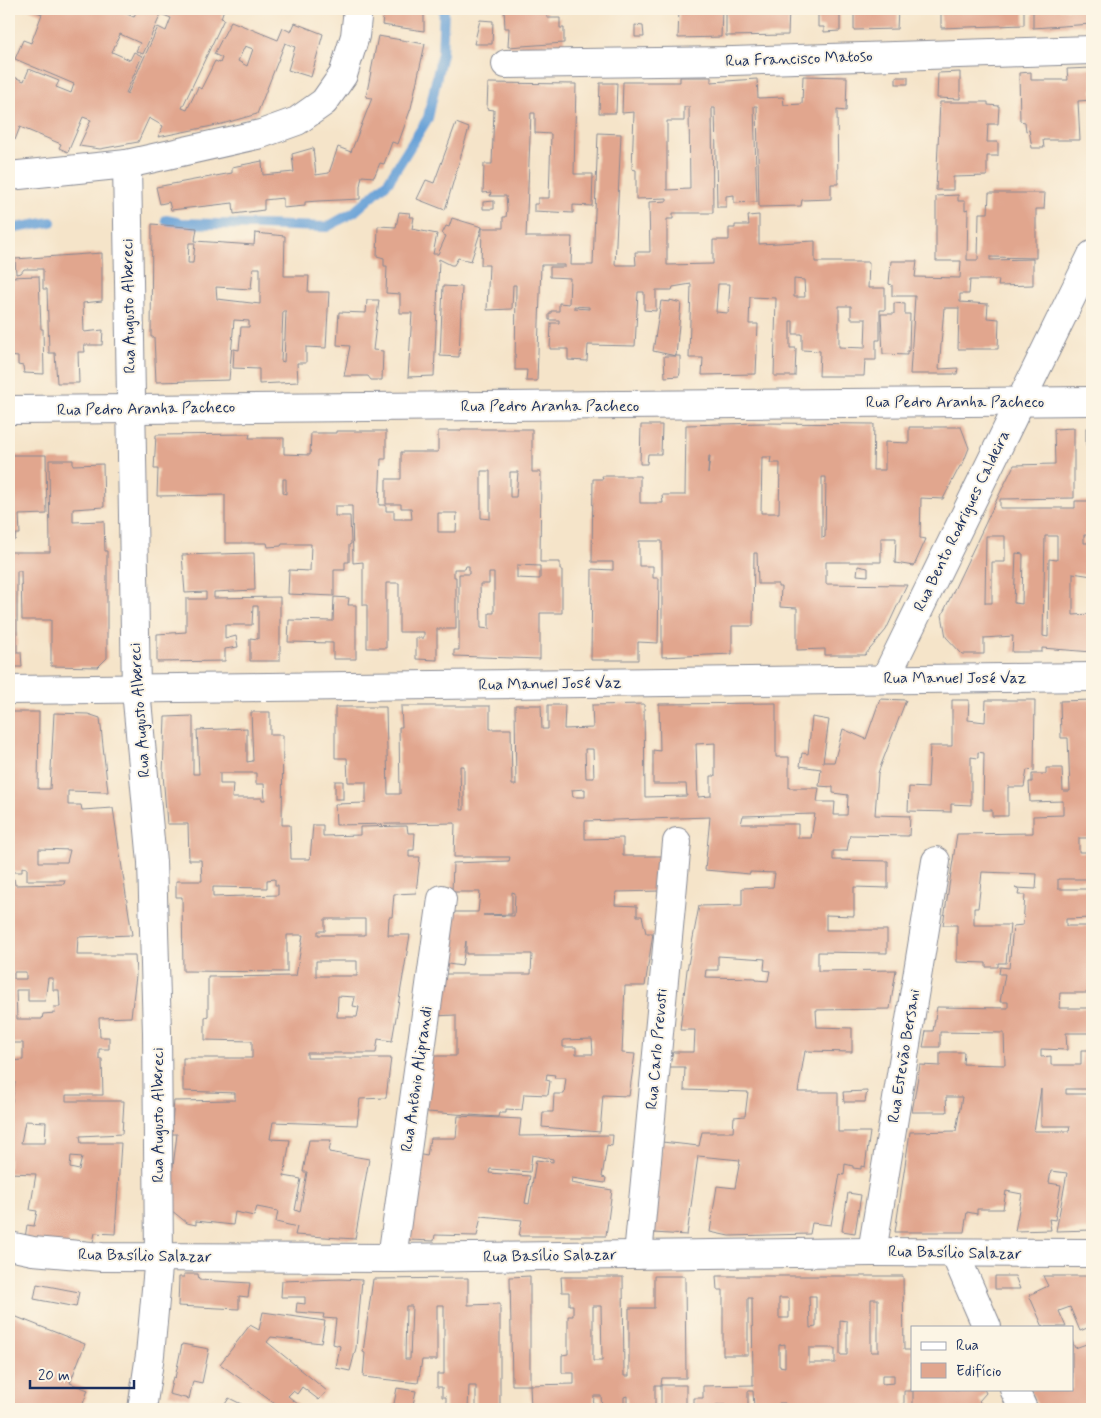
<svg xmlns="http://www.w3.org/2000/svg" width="1101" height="1418" viewBox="0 0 1101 1418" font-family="Mynerve,sans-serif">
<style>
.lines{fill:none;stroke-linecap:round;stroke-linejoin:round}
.stream{stroke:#68a1d7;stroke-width:10}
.building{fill:#e1a68e;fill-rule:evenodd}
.minor-casing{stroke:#888a94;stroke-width:30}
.minor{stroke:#fff;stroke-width:28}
.labels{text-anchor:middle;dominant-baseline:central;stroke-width:4;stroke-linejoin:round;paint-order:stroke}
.street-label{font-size:16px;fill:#1b2f5e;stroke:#fcf5e5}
</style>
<rect width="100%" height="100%" fill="#fcf5e5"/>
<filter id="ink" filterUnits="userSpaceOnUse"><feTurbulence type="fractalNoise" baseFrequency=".02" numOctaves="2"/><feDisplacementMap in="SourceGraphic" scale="10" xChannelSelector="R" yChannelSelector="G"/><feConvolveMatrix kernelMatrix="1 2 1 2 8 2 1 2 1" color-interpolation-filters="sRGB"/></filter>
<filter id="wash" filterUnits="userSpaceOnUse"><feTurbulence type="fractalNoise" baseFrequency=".0096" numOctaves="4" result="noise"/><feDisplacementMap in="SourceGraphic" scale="20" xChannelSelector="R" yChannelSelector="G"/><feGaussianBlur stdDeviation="1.12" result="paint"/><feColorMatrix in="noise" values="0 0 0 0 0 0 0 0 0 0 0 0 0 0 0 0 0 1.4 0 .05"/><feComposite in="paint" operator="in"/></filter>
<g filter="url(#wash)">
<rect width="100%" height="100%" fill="#f5e4c9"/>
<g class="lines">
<g class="stream">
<path d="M166,220L181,223L327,227L354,212L388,182L428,118L442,53L444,9"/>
<path d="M9,229L51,222"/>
</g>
</g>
<g id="blocks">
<g class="building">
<path d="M28,9H121L120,11L134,17L137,9H224L221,18L224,19L182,108L187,110L198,87L201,89L215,61L220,63L222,58L214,54L231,21L278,40L283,28L291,32L295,23L323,34L311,77L288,70L295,47L285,43L257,114L222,124L158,137L163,126L149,118L138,142L100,149L79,146L91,120L83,117L68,152L59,148L61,144L20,127L15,140L9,137V75L24,81L29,69L59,81L56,87L71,93L74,84L15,59L23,40L31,43L42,14ZM161,14L171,18L166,31L158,27L127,95L126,93L142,56L134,52L130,60L112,52L120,34L140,43L136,51L143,54ZM245,46L253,49L247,66L238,61Z"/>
<path d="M384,9H424V31L382,25Z"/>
<path d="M504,9H547V18H560V28H564V43L508,47L509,28H505Z"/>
<path d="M679,9H722L721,37L678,38Z"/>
<path d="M726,9H789L788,35L726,36Z"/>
<path d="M818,9H840V31L824,32V27H818Z"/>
<path d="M854,9H898L897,29L854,30Z"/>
<path d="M941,9H1024V25L941,28Z"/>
<path d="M1033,9H1092V24L1033,28Z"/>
<path d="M480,20L493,21L492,44H474Z"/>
<path d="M635,25L643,26L644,37H635Z"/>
<path d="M378,36L425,44L411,108L398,144L392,142L384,164L380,163L374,177L362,176L360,186V199L318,201L305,202V206L283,208V198L264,200V210L234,214L233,203L171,210L169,202L160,204L156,187L232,173V167L262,161L263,175L294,172L292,154L313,148L316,175L329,173L338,147L351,152L372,98L366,97Z"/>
<path d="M1092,68V100L1078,101L1080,140H1043L1044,148H1032L1029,130L1026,131L1025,122L1020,121L1019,73L1031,72V80H1068L1067,69Z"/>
<path d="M960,72V99L937,98L938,73Z"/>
<path d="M803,76L847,77L846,111L837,110L838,184H831V199L802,200L801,206L759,207L757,106H754L757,202L734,203V195L726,196V207H717L715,108H712L713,213H673V219H667V265L713,264V240H729V228H735V225H749L748,216L759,215V244L815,241V262H869L868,288H885V310H880V340H876V360H865L864,376H819L820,351L802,350V334H793V321H790V348H796L795,376H774L776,298L750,297L749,324H758L756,374L702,375L703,358H689L691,284L673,287L672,290H656V311L644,310V292H638L635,346L588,345L587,361L568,360V349H550L551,323H559V320H549V314H551V311H559V303L569,304L570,278L550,277V267H565V265H541L537,381H526L527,370H515L516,285H513L512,309L487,310L489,265H481L482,228H503V217H506L507,209L506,196H490L491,192L483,193L484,164H492L494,110L487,109L488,83L576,84L574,174H593L592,206L573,205V213L534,211V204H538V198H549L551,134L535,133V113H531L526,237H572L571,265H593L598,133L621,134L615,265H636L635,252H650L649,202L667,201V198L636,199V170L632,169L634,112L622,113L623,82H680V77H711V82L757,79L758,98L783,97L784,105L802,104ZM684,107H689L690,189L667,190V121H684ZM794,279L804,280L805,297H794ZM718,284H730L728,313L716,312ZM574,306L589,307V309L574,308ZM839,306H851V319H866L865,348L839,347Z"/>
<rect x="896" y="77" width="12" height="7"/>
<path d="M600,83H617L616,113H599Z"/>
<path d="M940,102H988V105L999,106L998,124H988L987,142H998V156H987V176L953,177V190H936Z"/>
<path d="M456,123L469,128L445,210L417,199L426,180L434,183Z"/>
<path d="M989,193H1045L1044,209H1036V258L990,257V260L1033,259V285L998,286L999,280H970L969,294H960V302L988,304L987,318L999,319L998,349H958L959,308H944L939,369L958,368L957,374H910L915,296H892V285L889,284L891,261H917L915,277L960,278L961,261H936V196L958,195V201H965V210L968,209L967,260H978L979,213H988Z"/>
<path d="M494,201V209H483V202Z"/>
<path d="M399,212L410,213L409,217H414L412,229L437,234L433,254H438L446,236L442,234L446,226L449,227L452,218L482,227L471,261L458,258L454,265H451L439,259L434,376L408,377L412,313H400V294L386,293L387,266H384V258L377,256L378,226L396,227Z"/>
<path d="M152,224L197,228L195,241L254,245L255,233L285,236L284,276H309L308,292H329L326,348L306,347V363H297L298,382L259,384V369L233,368L234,349L239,350L241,327H249V321L234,320L229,380L156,382L154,337H151ZM189,243H195L193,263H188ZM253,268H260V304L217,299L216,287L251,289ZM283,311H286L284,362L281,361Z"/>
<path d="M102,253V301L83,303L84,332L103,330L102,345H84L85,352H78L79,383H57L55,353H49L47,289H43V269H24L21,273L16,274L15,259Z"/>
<path d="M39,276L41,329H43L44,374L24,373L23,366L18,365V357L9,356V277Z"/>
<path d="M443,286L462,287L459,357L440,356Z"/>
<path d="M367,300H379L373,350L383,351L382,380H371L368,376H344L350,346L337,345L339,312L366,313Z"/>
<path d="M670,300L681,303L676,356H680V373L679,376L665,377L664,356H676L653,351L661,301L670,302Z"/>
<path d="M894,303L905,304V314H910L909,351H907V355L883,354L881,314H894Z"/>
<path d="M762,423L874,424L873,470H885V442L909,443V427H961L969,448L962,466H960L943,499L921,498L920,538L926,539L914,566L895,563L896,538H881V562H826V584L907,585L886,630L865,655H825V649L797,650V608L780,607L781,587H778V584H758L757,553H754L753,626H732V654L662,657V541H639V566H653V578H659L658,643L638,642V660H591L592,569L613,570V562H592L593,479H603L602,476H640V503H663L662,495H685L686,425ZM709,456H710L708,474ZM762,457H771L770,463H780L779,513H761ZM822,477H826L825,537L822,538Z"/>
<path d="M641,425H662L661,454H648L647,464H640Z"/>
<path d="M1074,428V498L1000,499V508H1075V501H1092V535H1084V543H1092V576L1073,573V615L1092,614V652L1042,648V652H1012L1013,636L984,638V654H962L946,637L942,615L997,499L1014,465L1055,464L1054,429ZM986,536H1005V562H992V603H985ZM1045,536H1057V560L1049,559L1048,637L1043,636ZM1016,553L1023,554L1022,604L1014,603Z"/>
<rect x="1086" y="428" width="6" height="17"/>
<path d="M461,429H532V472H541L540,562H560V570H562V613H540V659L454,656V650H459V574H469V566H466L465,569H454V577H456V629H437V660L416,659V638H424V632H399V583H386V648H367V605H363V562L353,563L352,506H335V516H350L351,544L349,545V562H345V570H334V596L288,594L289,570L310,571L311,544H282L281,546L268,547L267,543H225V495L157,496L158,469H154L156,435L250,434L249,438H284V454L310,455L311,433H336V431H386V459H381L379,505H386V511H394V519H412L411,508H401V504H386V479H401V452H438V431H461ZM481,471H490V519L481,518ZM510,472H518L516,497H510ZM283,479H286V494L283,493ZM438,513H457L456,532H438ZM517,565L540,566V579L517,578ZM489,573H494V613H489V629L481,628L480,584H489Z"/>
<path d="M9,455H46L47,514L19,515L20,534H16L15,540H9Z"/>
<path d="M49,460H73V465L103,464L104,507L73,509V522L104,521L105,551H107V658L98,667L51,666V620H22L21,571H17V652H21L22,667H9V552H50Z"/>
<path d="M254,553L255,590L214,592V598L280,597V661H250V638L258,639V606H253L252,625H225V639L236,636L238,647L225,649V661L157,662V634L186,632V599H206V592L185,593L182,555Z"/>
<path d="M858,566L868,568V576L857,575Z"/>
<path d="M334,597L349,598L348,605H356V659H333V643L288,642L289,620L333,621Z"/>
<path d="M880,699L906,700L878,773L875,815L910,816L909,836L850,835L847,851H833V860L888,861V888L854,887V916L826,915V930H887V953L818,952V971L896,970L890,1009L816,1010L817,1027L852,1028V1052L805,1051L798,1092H838V1132H870L865,1167L861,1166V1169L853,1168V1166L845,1164L844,1175L840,1174L831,1225L812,1223L810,1234L729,1236L710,1232L717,1186L735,1188L740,1160L698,1156L687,1235L653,1233L662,1142L699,1146L702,1132H733L734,1117L745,1116L748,1092L684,1090L685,1067H669L673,1052H694L695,1030H680L687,970L699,906L742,905V888L773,887L775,873L750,872V874L705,870L710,817L585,821V839L623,838V856H666L660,891L616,892L615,905L637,906V916H642L646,933H653L645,986H625L622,1053L635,1054L629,1096L603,1095L600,1132L542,1127L543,1112H553L554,1094H564L566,1078H554L555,1075L547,1074L546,1080L550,1081L548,1095L524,1094L522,1110L506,1109V1113H499L498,1117L427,1112L426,1056H456V1015L432,1016L439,974H531L532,954H466V941L462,966L441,963L448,912H478L480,892H452L453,863L509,861L510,857H454L455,823L336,825L335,804L366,803V782H348L347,758H335V707H386L388,794H400L399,727H402L401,706H490V729H511L512,785H516L515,705H541L542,729H548V705H565L564,729L593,728L592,705L644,704L645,797L687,796L686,784H653V750L660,751L659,704L776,703V757H789V788H819L817,802H835L834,815H847L848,795L833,793V787L819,786L821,769L800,766L802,753L808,754L812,717L829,720L823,762H834L843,729L866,739ZM715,743V776H711V796L698,797L696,744ZM585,749H593L594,778H586ZM460,766H464V810H461ZM585,789V797H573L572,790ZM815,814L811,838H798V824H741L743,816ZM512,892L515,893L514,916L483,915L512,914ZM718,956L765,959L764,970L770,971L768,981L756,980V978L705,977L706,970H718ZM592,1039L593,1054H576V1047H563V1040Z"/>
<path d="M952,700H969L968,720L985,722L986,700H1035L1034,771L1027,770L1024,787H1008V816H992V810H983L984,753L978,752V758L971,757V805L951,804V812L908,811L909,787L928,788L930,746H952Z"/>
<path d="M1092,700V838H1079V852H1092V879H1058V889H1092V918L1066,919V926H1092V1033H1066L1067,1050L1041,1049V1057L1051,1056V1065H1081V1050H1092V1089H1066V1094H1092V1230L1056,1231L1067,1173L1051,1171L1049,1183L1061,1185L1055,1220L1049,1219L1051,1230L1015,1231L1022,1194L1006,1191L1003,1209H977V1214L967,1212L964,1232H895L910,1132L956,1131L962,1097H946L947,1112H912L920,1065L940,1066V1052H964L963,1064L1005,1065L1004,1033L940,1032V1047H923L926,1031H933L937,1007L1008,1008V1002H1000L1005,974H999L1000,967L1009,968L1013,926L1023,925L1025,895H1018L1019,890L1015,888L1036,889L1037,874L982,872L978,908H974V925H1010L1006,963H998V967H986V963L957,962V925H943L957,834L1033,833V816L1063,815V801L1030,802L1029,782H1032V774H1046V768H1062L1063,791H1070L1068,738H1061L1060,701ZM1060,993H1088V1008H1059ZM1041,1089V1126H1070L1069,1131H1034Z"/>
<path d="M9,712H39L38,789H50L54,713L88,714L100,718L108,792L68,791V805H81L82,810L113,808L132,935L78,937L77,955H135L136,976L131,1017L99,1018L100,1037H109V1049H99V1059H102L103,1095H66V1101H124L122,1134L80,1136L81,1143H121L115,1234L95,1233L93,1242L69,1240L68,1246L25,1238L27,1225L34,1226L37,1211L30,1210L36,1174L9,1173V1102H12L15,1082H9V1061L23,1060V1043H9V879H14L15,885L64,884L65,880H27V868L22,867V872H13V863H9ZM39,849L70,850L67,862H39ZM14,972H26V979H14ZM48,978H53V990H59L60,1007H54L55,1013L43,1014L42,1019H17L16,990H28V1001H45ZM25,1121L46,1122L45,1143H21ZM71,1156L82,1157L79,1170L70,1168Z"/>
<path d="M251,712H270V735H283L282,825H290L291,859H310L313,825H323V836L360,835V827L407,826L408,833H415L414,850H409V857H420L416,893L394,894L392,917H389L388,935H410L392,1041L378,1039L376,1053H307V1058H391L386,1098L360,1099L357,1125L273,1122L270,1139L290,1140L284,1176L301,1179L295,1210L300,1212L307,1172H303L309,1140H331L329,1152L369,1159L355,1239L295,1235L297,1227L276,1222L278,1211L257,1207L254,1216L235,1212L233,1225L196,1221V1225L187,1223L171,1210L168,1167H173L177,1134H171L174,1101L235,1100V1093L183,1091V1058H252V1041L205,1040V1017L208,1016V977L296,976L303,935H287V972L183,971L182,897H176V881H202L201,860H189L188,824H167L163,774L165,717L193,716V774H199L197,730L247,728V762L253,761ZM220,773H256V784H264L265,800H262V798H232L233,784H220ZM275,879V885H278V895L213,897V887L267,888V880ZM325,919H365V935H318V931H325ZM316,961H357V976H316ZM338,996L355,997L353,1006L359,1007L357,1017H337Z"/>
<rect x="335" y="781" width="8" height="18"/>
<path d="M867,1091L865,1102H844L843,1092Z"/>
<path d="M458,1116L521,1119L519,1136L613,1135L612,1146L607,1145L602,1177L606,1178L605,1183L572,1178L571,1183L612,1190L606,1236H519L522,1220L481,1216L477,1236L435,1235L434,1241L408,1240L411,1153L427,1156L430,1138H456ZM532,1155L553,1159V1162L536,1160L529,1204L525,1203L530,1176L489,1173L490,1169L530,1172Z"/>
<path d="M848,1193L861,1195L855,1233L842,1231Z"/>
<path d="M184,1274H198L199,1280L250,1283L248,1297L239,1296V1309L178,1306L179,1277H184Z"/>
<path d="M530,1276V1385L574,1384V1373H562V1355L568,1354V1316H573V1305H569V1292H562L561,1277H623L624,1376H629V1308H654V1276H685L686,1378H662L661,1385H686V1409H661V1385H655V1409H627V1396L624,1397V1409H602L601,1396H594L593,1409H531L530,1385H512L510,1277ZM593,1306H601L602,1361H593Z"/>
<path d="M716,1276H903L904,1350H912V1391H904V1409H785V1403H779L780,1409H754L753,1391H748V1409H725V1405H717V1409H694V1398H703V1386L753,1385L752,1298H748V1355H723V1290H717ZM809,1296H816V1327L810,1328ZM779,1298H789V1318H779ZM871,1299H878V1352H871ZM840,1320L847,1321V1355H840ZM785,1344V1367L779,1366V1345ZM809,1348H835V1363H809ZM882,1375H894V1383L882,1384Z"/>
<path d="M995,1276H1015L1020,1289H995Z"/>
<path d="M1043,1276H1092V1326L1080,1331L1070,1307L1059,1311L1066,1327H1043L1029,1295L1048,1286Z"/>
<path d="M468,1278V1305L500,1304V1409H476V1386H469L468,1409H446V1397H442V1387H437V1374H444V1305H437V1360H422L418,1383L363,1377L365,1353L363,1352L373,1279ZM406,1306H412L410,1359H405Z"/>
<path d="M340,1279L362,1280L356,1348L350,1371L336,1368L340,1346L333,1344L336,1319L323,1318L324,1314L296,1312L297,1303L305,1304V1297H281L282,1281Z"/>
<path d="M37,1284L79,1292L76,1307L34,1299Z"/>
<path d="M263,1312L325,1321L321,1343L271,1337L267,1342L327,1391L319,1400L302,1387L297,1394L293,1391L288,1396L299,1405L295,1409H282L220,1364L250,1325L259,1330Z"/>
<path d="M9,1314L85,1344L70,1383L88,1390L81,1409H9Z"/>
<path d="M1072,1341L1075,1348L1092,1342V1409H1039L1030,1389H1072Z"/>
<path d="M182,1344L209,1349L202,1383L193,1381L189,1399L169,1394L173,1377L175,1378Z"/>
<path d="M397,1388L416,1391L412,1409H393Z"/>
<path d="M913,1389H954L958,1391L960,1389H984L986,1393L979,1401L987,1409H913Z"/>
<path d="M229,1398L251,1409H222Z"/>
</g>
</g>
</g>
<g filter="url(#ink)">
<use href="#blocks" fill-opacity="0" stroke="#888a94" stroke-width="1"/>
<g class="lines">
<defs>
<g id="minor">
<path d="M506,64L733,61L1092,50"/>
<path d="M127,164L136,690L152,862L157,1032L159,1256L150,1355L142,1409"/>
<path d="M9,176L127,164L261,134L297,121L324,102L343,75L355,36L358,9"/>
<path d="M9,410L1092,401"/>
<path d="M885,679L1092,255"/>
<path d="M9,690L1092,677"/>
<path d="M9,1246L33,1251L102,1257L392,1258L872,1252L1092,1253"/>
<path d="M872,1252L936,861"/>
<path d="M955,1254L987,1327"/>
<path d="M638,1255L677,842"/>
<path d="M392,1258L442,899"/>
<path d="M1014,1389L1023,1409"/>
</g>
</defs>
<use href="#minor" class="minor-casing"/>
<use href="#minor" class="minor"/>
</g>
</g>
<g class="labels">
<g class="street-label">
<text transform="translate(799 59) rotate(-2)">Rua Francisco Matoso</text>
<text transform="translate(129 306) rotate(-91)">Rua Augusto Albereci</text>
<text x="955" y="402">Rua Pedro Aranha Pacheco</text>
<text x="550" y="406">Rua Pedro Aranha Pacheco</text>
<text transform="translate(146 409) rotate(-1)">Rua Pedro Aranha Pacheco</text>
<text transform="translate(962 521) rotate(-64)">Rua Bento Rodrigues Caldeira</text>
<text x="955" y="678">Rua Manuel José Vaz</text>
<text transform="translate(550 684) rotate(-1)">Rua Manuel José Vaz</text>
<text transform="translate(140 710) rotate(-94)">Rua Augusto Albereci</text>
<text transform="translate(657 1049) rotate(-85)">Rua Carlo Prevosti</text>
<text transform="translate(904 1056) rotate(-81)">Rua Estevão Bersani</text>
<text transform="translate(417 1079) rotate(-82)">Rua Antônio Aliprandi</text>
<text transform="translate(158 1115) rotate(-90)">Rua Augusto Albereci</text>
<text transform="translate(955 1253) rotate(1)">Rua Basílio Salazar</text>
<text transform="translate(145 1256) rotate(1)">Rua Basílio Salazar</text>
<text transform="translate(550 1256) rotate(-1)">Rua Basílio Salazar</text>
</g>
</g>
<rect width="1101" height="1418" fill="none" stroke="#fcf5e5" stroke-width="30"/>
<rect x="911" y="1326" width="162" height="65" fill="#fcf5e5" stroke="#a2a6af"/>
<rect x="921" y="1342" width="25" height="8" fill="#ffffff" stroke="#a2a6af"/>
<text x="956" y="1350" font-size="15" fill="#1b2f5e">Rua</text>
<rect x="921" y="1363" width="25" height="15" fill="#e1a68e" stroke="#a2a6af"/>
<text x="956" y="1376" font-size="15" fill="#1b2f5e">Edifício</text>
<path d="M30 1380v8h104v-8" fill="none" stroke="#1b2f5e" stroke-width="2.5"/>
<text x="38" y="1380" font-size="15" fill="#1b2f5e" stroke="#fcf5e5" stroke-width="4" paint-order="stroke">20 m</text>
</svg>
